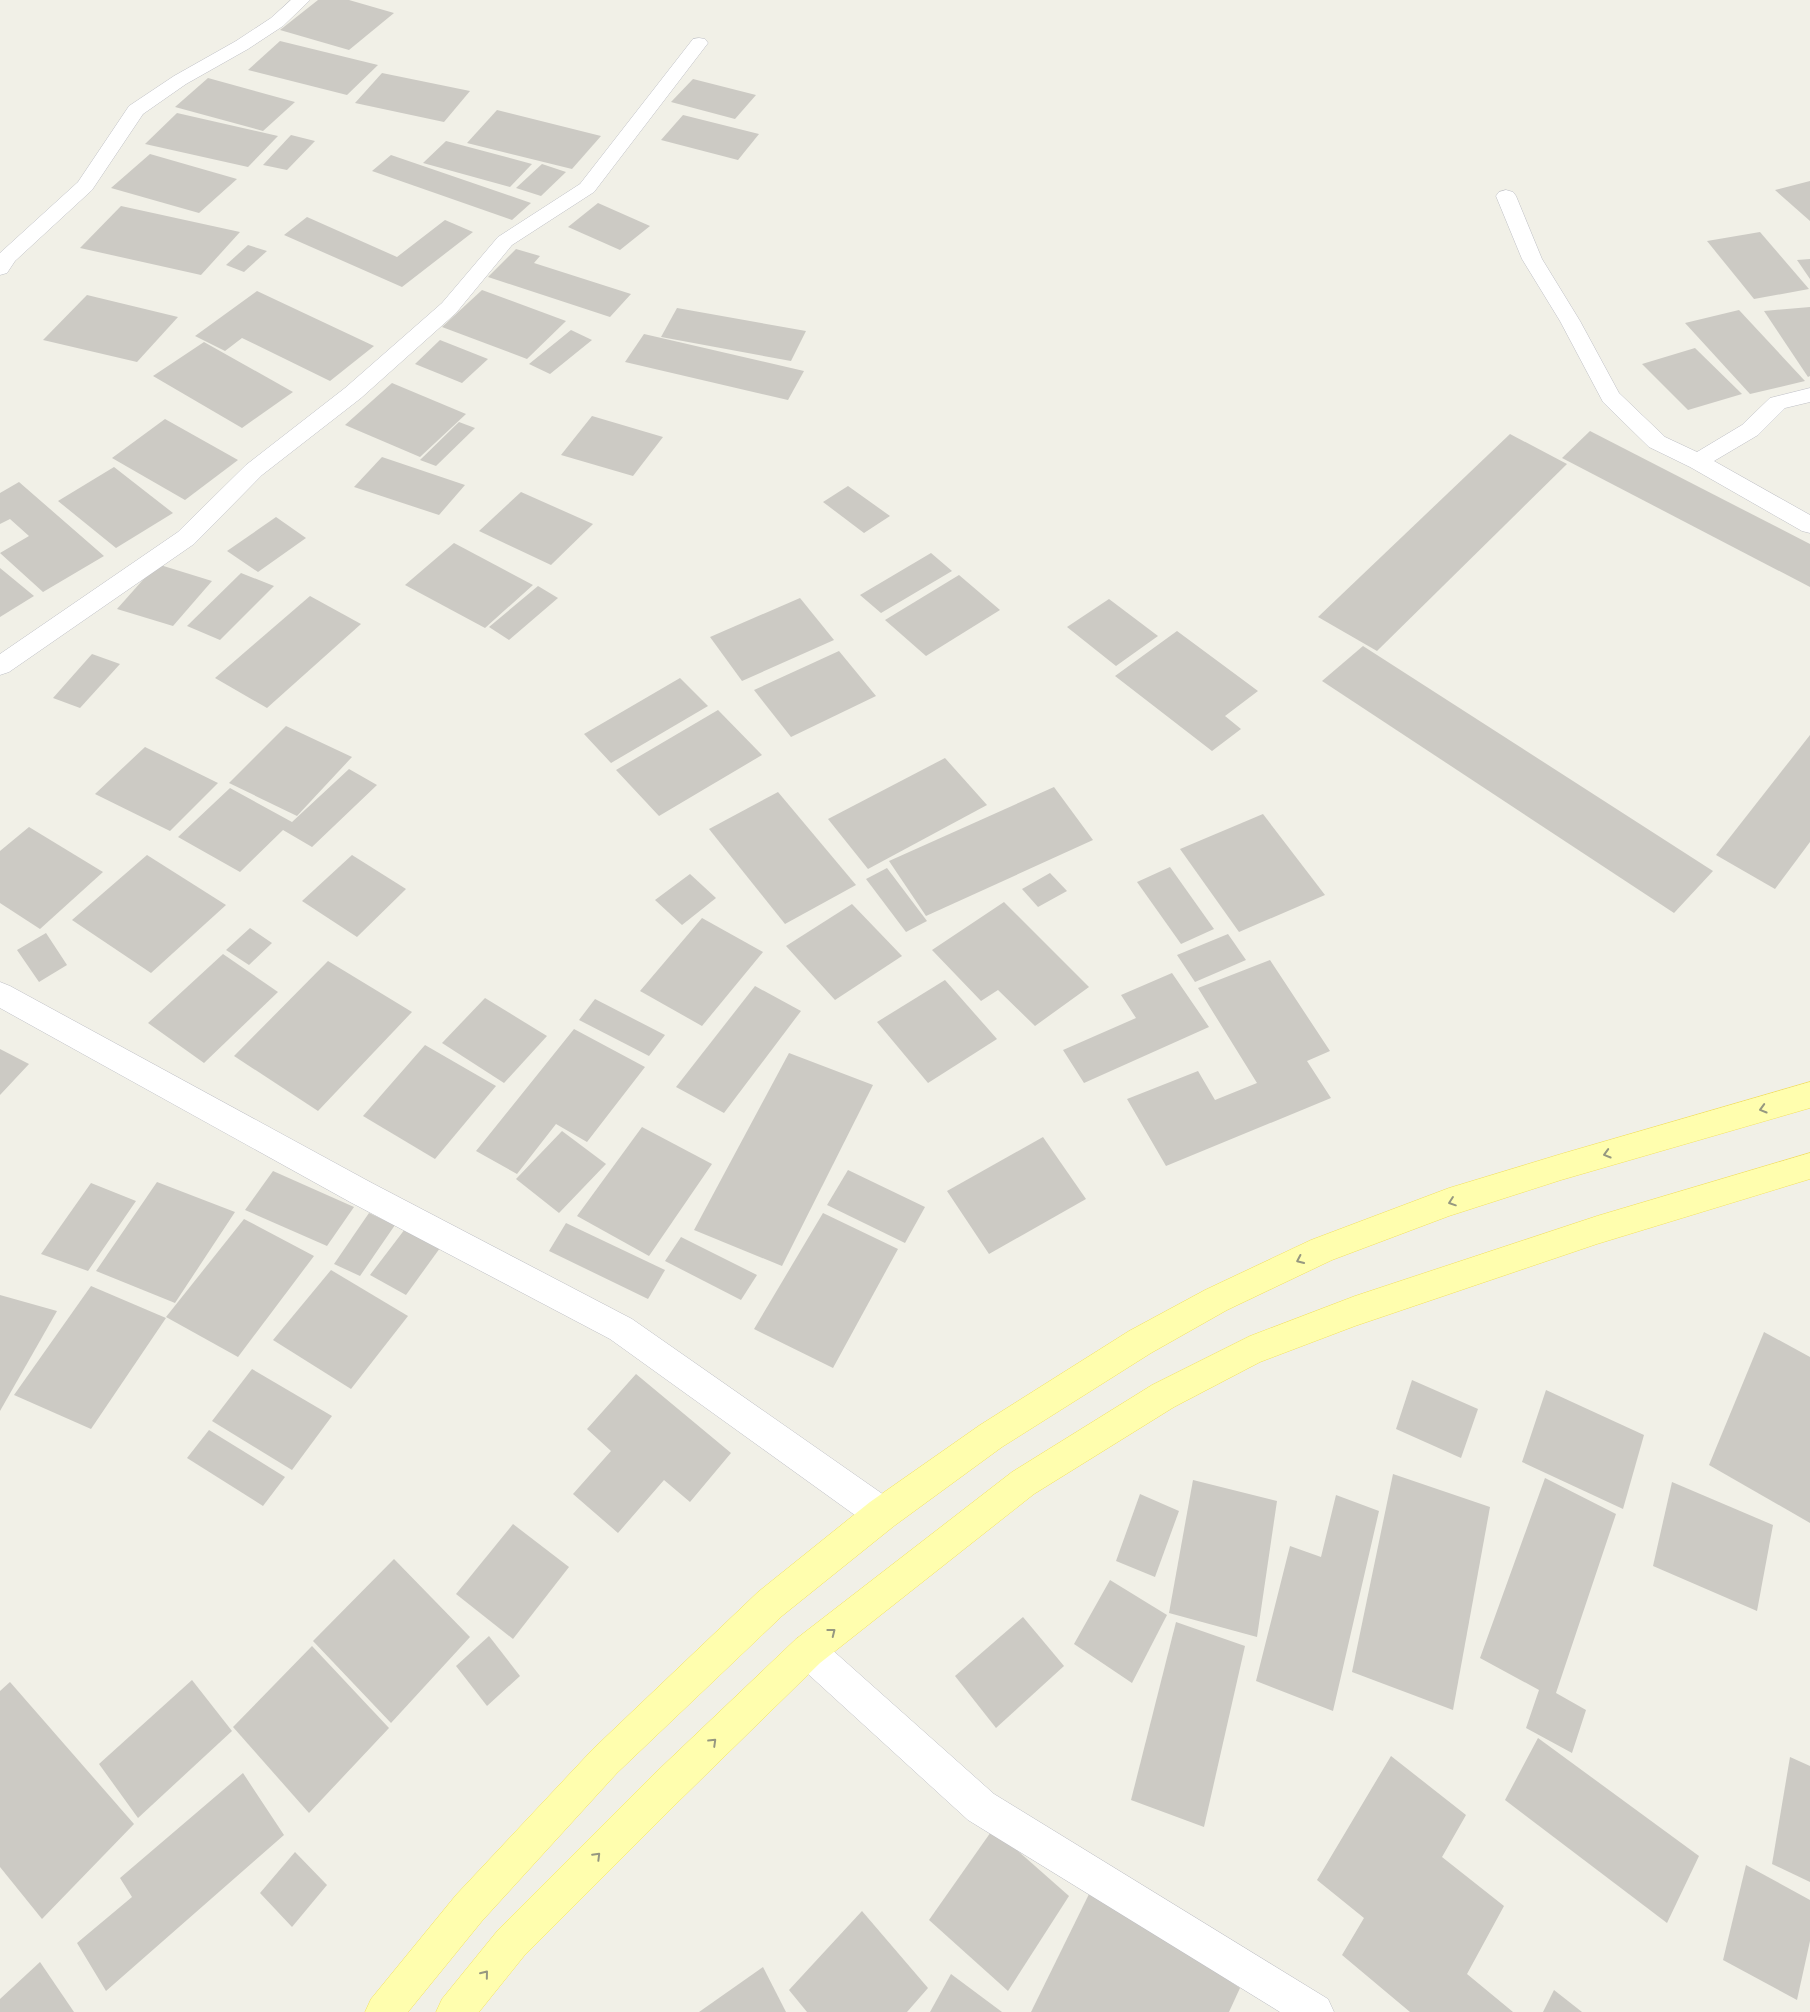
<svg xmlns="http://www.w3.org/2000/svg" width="1810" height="2012" viewBox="0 0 1810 2012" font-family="'Archivo Narrow',sans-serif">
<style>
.building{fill:#cccac4}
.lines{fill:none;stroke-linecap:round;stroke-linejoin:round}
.street-casing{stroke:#bebfc5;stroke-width:1}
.primary-casing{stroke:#f3e05e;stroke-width:1}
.street{fill:#fff;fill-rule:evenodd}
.primary{fill:#fffeae;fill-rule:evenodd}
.oneway{stroke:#969880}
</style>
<rect width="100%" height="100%" fill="#f1f0e7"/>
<g class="building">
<path d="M318,0H349L394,13L349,50L280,30Z"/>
<path d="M280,41L378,65L347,95L248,70Z"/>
<path d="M382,73L470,91L444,122L355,103Z"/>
<path d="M208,78L295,102L263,131L175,107Z"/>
<path d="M693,79L756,95L735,119L671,102Z"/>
<path d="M497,110L601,136L572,169L467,143Z"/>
<path d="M177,113L278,136L248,167L145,144Z"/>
<path d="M683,115L759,134L738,160L661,140Z"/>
<path d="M291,135L315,141L287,170L263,165Z"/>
<path d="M446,141L532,164L510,187L423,163Z"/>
<path d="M150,154L237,179L199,213L111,188Z"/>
<path d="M391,155L531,203L512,220L372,171Z"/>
<path d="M542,164L566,172L541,196L516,188Z"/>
<path d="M1810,181V221L1775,190Z"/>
<path d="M598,203L650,226L620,250L568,227Z"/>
<path d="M121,206L240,232L201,275L80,248Z"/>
<path d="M307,217L397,257L445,220L473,232L402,287L284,235Z"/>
<path d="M1760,232L1809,289L1754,299L1707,241Z"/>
<path d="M248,245L267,251L244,272L226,265Z"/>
<path d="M516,249L540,256L534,263L631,294L610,317L488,277Z"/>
<path d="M1810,259V279L1797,260Z"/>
<path d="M482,290L566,321L527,359L442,327Z"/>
<path d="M257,291L374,346L330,381L242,338L225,351L195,336Z"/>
<path d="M87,295L178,317L137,362L43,340Z"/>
<path d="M1810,307V376L1808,377L1764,311Z"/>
<path d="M677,308L806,331L791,361L661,337Z"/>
<path d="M1739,310L1805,381L1750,394L1685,323Z"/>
<path d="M571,330L592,340L550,374L529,364Z"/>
<path d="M644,334L804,371L788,400L625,362Z"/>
<path d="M440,340L488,359L462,383L415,364Z"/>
<path d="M204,342L293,392L242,428L153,376Z"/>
<path d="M1695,348L1742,394L1688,410L1642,364Z"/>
<path d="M392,383L466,414L420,457L345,425Z"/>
<path d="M592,416L663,437L633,476L561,455Z"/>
<path d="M165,419L238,460L185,500L112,458Z"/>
<path d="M459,422L475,428L436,466L420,460Z"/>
<path d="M1590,431L1810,544V587L1562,458Z"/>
<path d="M1510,434L1567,464L1377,651L1318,617Z"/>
<path d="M382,457L465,485L439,515L354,487Z"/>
<path d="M114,467L173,513L116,548L58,501Z"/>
<path d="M19,482L104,556L43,592L0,553L29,536L10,519L0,524V493Z"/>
<path d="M848,486L890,516L864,533L823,502Z"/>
<path d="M521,492L593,524L551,565L479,531Z"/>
<path d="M276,517L306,538L258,572L227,551Z"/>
<path d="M454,543L533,585L485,628L405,585Z"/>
<path d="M931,553L952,571L881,613L860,595Z"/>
<path d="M157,564L212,581L173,626L117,609Z"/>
<path d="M0,568L34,596L0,617Z"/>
<path d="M241,573L274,586L220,640L187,626Z"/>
<path d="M959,575L1000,610L926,656L885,620Z"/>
<path d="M538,586L558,598L509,640L489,627Z"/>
<path d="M310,596L361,624L267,708L215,678Z"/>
<path d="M800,598L834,640L742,681L710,637Z"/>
<path d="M1109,599L1158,636L1116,666L1067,627Z"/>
<path d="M1177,631L1258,691L1225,716L1241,729L1212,751L1115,676Z"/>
<path d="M1363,646L1713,871L1674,913L1322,681Z"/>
<path d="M839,651L876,696L791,737L754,690Z"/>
<path d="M92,654L120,664L80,708L53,698Z"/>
<path d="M680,678L708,706L611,763L584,734Z"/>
<path d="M718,710L762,755L659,816L616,770Z"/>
<path d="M286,726L352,757L297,816L229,783Z"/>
<path d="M1810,735V842L1775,889L1716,855Z"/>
<path d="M145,747L218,783L170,831L95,794Z"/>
<path d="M945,758L987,805L868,869L828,819Z"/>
<path d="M349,769L377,785L312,847L283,830L240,872L178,837L230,788L292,822Z"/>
<path d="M1054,787L1093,840L926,916L889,861Z"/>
<path d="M778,792L856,885L785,924L709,829Z"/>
<path d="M1263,814L1325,895L1239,932L1180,849Z"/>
<path d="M29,827L103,872L40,929L0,903V851Z"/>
<path d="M147,855L226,905L151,973L72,920Z"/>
<path d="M352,855L406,889L357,937L302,901Z"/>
<path d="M1170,867L1214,929L1181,944L1137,882Z"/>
<path d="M887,868L927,921L906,932L866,879Z"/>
<path d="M1050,873L1067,891L1038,907L1022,889Z"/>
<path d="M690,874L716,898L682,925L655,900Z"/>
<path d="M1004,902L1089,987L1035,1026L998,990L981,1001L932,950Z"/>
<path d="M852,904L902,956L835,1000L786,946Z"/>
<path d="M702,918L763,952L702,1026L640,991Z"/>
<path d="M250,928L272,943L249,965L226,950Z"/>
<path d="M46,933L67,965L39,982L17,950Z"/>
<path d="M1228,934L1246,960L1195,982L1177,955Z"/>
<path d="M223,954L278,992L204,1063L148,1023Z"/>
<path d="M1270,960L1330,1051L1307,1061L1331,1098L1166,1166L1127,1099L1198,1071L1215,1100L1257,1083L1198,988Z"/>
<path d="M328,961L412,1012L318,1111L234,1056Z"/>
<path d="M1172,973L1209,1027L1084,1083L1063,1050L1136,1018L1121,995Z"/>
<path d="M945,980L997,1039L928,1083L877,1022Z"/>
<path d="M755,986L801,1011L724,1113L676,1087Z"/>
<path d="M485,998L547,1036L504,1083L442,1043Z"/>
<path d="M595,999L665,1035L649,1056L579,1020Z"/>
<path d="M574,1029L645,1067L587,1142L556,1124L517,1174L476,1151Z"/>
<path d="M425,1045L496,1086L435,1159L363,1116Z"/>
<path d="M0,1049L29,1064L0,1095Z"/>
<path d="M789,1053L873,1085L782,1266L694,1230Z"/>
<path d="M642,1127L712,1164L649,1256L577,1216Z"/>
<path d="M562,1131L606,1164L559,1213L516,1179Z"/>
<path d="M1043,1137L1086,1199L989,1254L947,1191Z"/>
<path d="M848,1170L925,1207L905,1243L827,1205Z"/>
<path d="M273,1171L354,1207L327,1246L245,1210Z"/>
<path d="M157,1182L235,1212L175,1303L96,1271Z"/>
<path d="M91,1183L136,1201L88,1271L41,1254Z"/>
<path d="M369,1213L395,1225L360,1276L334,1264Z"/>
<path d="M823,1213L898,1249L833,1368L754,1329Z"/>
<path d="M244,1219L314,1256L238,1357L166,1317Z"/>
<path d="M566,1223L665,1270L648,1299L549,1251Z"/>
<path d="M405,1229L440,1248L406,1295L370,1275Z"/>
<path d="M681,1237L757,1275L741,1300L665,1261Z"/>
<path d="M331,1270L408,1316L351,1389L273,1340Z"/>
<path d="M91,1286L166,1318L91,1429L14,1395Z"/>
<path d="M0,1295L57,1311L0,1411Z"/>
<path d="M1764,1332L1810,1357V1523L1709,1465Z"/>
<path d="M252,1369L332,1416L292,1470L212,1421Z"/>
<path d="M636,1374L731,1453L690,1502L664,1480L618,1533L573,1494L611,1451L587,1429Z"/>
<path d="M1412,1380L1478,1409L1461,1458L1396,1429Z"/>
<path d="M1546,1390L1644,1435L1623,1509L1522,1462Z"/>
<path d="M209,1430L285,1477L263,1506L187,1458Z"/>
<path d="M1393,1474L1490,1507L1453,1710L1352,1672Z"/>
<path d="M1545,1478L1616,1514L1556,1693L1586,1710L1572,1753L1526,1728L1539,1690L1480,1658Z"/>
<path d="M1193,1480L1277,1501L1257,1637L1169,1613Z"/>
<path d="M1672,1482L1773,1525L1757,1611L1653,1566Z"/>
<path d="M1140,1494L1179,1511L1155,1577L1116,1561Z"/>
<path d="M1336,1495L1379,1511L1333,1711L1256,1681L1290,1546L1321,1557Z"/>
<path d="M513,1524L569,1567L513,1639L456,1594Z"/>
<path d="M394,1559L470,1637L391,1723L313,1641Z"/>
<path d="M1110,1580L1167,1615L1132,1683L1074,1644Z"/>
<path d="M1023,1617L1064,1666L996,1728L955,1676Z"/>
<path d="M1176,1622L1245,1646L1204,1827L1131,1800Z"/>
<path d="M489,1636L520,1676L487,1706L456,1666Z"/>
<path d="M312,1646L389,1728L309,1813L233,1727Z"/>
<path d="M192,1680L232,1731L138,1818L99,1764Z"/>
<path d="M10,1682L134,1824L42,1919L0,1867V1691Z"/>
<path d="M1538,1738L1699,1856L1667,1923L1505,1800Z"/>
<path d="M1391,1756L1466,1815L1442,1857L1504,1906L1467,1974L1513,2012H1410L1342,1955L1364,1918L1317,1880Z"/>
<path d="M1790,1757L1810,1766V1882L1772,1864Z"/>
<path d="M243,1773L284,1835L106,1991L77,1943L132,1897L120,1878Z"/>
<path d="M993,1829L1069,1896L1008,1991L929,1920Z"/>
<path d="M295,1852L327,1885L292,1927L260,1893Z"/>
<path d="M1746,1865L1810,1900V1941L1797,2000L1723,1960Z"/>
<path d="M1092,1888L1240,1988L1229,2012H1031Z"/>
<path d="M862,1911L928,1988L907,2012H807L789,1990Z"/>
<path d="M40,1962L74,2012H0V1999Z"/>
<path d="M763,1967L786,2012H699Z"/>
<path d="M951,1974L1002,2012H930Z"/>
<path d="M1554,1990L1582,2012H1543Z"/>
</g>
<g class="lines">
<defs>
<g id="street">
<path d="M291,0H310L283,26L248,49L186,84L143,114L92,190L15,261L7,273L0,275V253L78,182L129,106L174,76L236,41L271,18Z"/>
<path d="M699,38L705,39L708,43L594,192L512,245L456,313L361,398L262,475L194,544L9,672L0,675V654L178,532L246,465L345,388L442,303L498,237L580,184L693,39Z"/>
<path d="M1506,190L1513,192L1516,196L1542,259L1580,321L1619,393L1665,437L1697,452L1742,425L1770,398L1810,388V402L1785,408L1758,435L1714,461L1810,515V533L1802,531L1690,467L1649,447L1603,402L1560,321L1522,259L1496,196L1499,192Z"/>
<path d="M0,982L10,986L370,1182L632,1319L894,1502L898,1514L894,1526L882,1530L870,1526L610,1339L350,1202L0,1008Z"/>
<path d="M808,1634L820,1639L994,1794L1328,1999L1334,2012H1280L968,1820L796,1663L791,1651L796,1639Z"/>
</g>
<g id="primary">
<path d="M1810,1082V1108L1561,1180L1449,1216L1332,1260L1227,1310L1151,1353L1002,1447L894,1526L782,1616L617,1773L482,1921L408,2012H365L371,1999L456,1895L593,1749L758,1592L870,1502L980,1425L1129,1331L1205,1290L1311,1240L1449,1188L1561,1154Z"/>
<path d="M1810,1153V1179L1597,1244L1355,1326L1260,1362L1174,1407L1034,1494L820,1663L679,1801L524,1956L479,2012H436L442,1999L498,1930L653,1775L796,1639L1012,1472L1152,1385L1250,1336L1355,1296L1597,1216Z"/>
</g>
</defs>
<use href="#street" class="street-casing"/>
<use href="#primary" class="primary-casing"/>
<use href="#street" class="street"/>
<use href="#primary" class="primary"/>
</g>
<defs><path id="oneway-chevron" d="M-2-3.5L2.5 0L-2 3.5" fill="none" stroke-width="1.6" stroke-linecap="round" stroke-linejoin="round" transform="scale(1.25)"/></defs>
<g class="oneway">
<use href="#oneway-chevron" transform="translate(1763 1109) rotate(164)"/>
<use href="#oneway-chevron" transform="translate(1607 1154) rotate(164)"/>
<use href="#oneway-chevron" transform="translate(1452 1202) rotate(161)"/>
<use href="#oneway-chevron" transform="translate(1300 1260) rotate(155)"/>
<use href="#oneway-chevron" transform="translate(832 1632) rotate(-38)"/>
<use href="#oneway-chevron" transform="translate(713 1742) rotate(-44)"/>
<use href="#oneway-chevron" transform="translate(597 1856) rotate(-45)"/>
<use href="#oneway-chevron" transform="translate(485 1974) rotate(-51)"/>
</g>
</svg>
